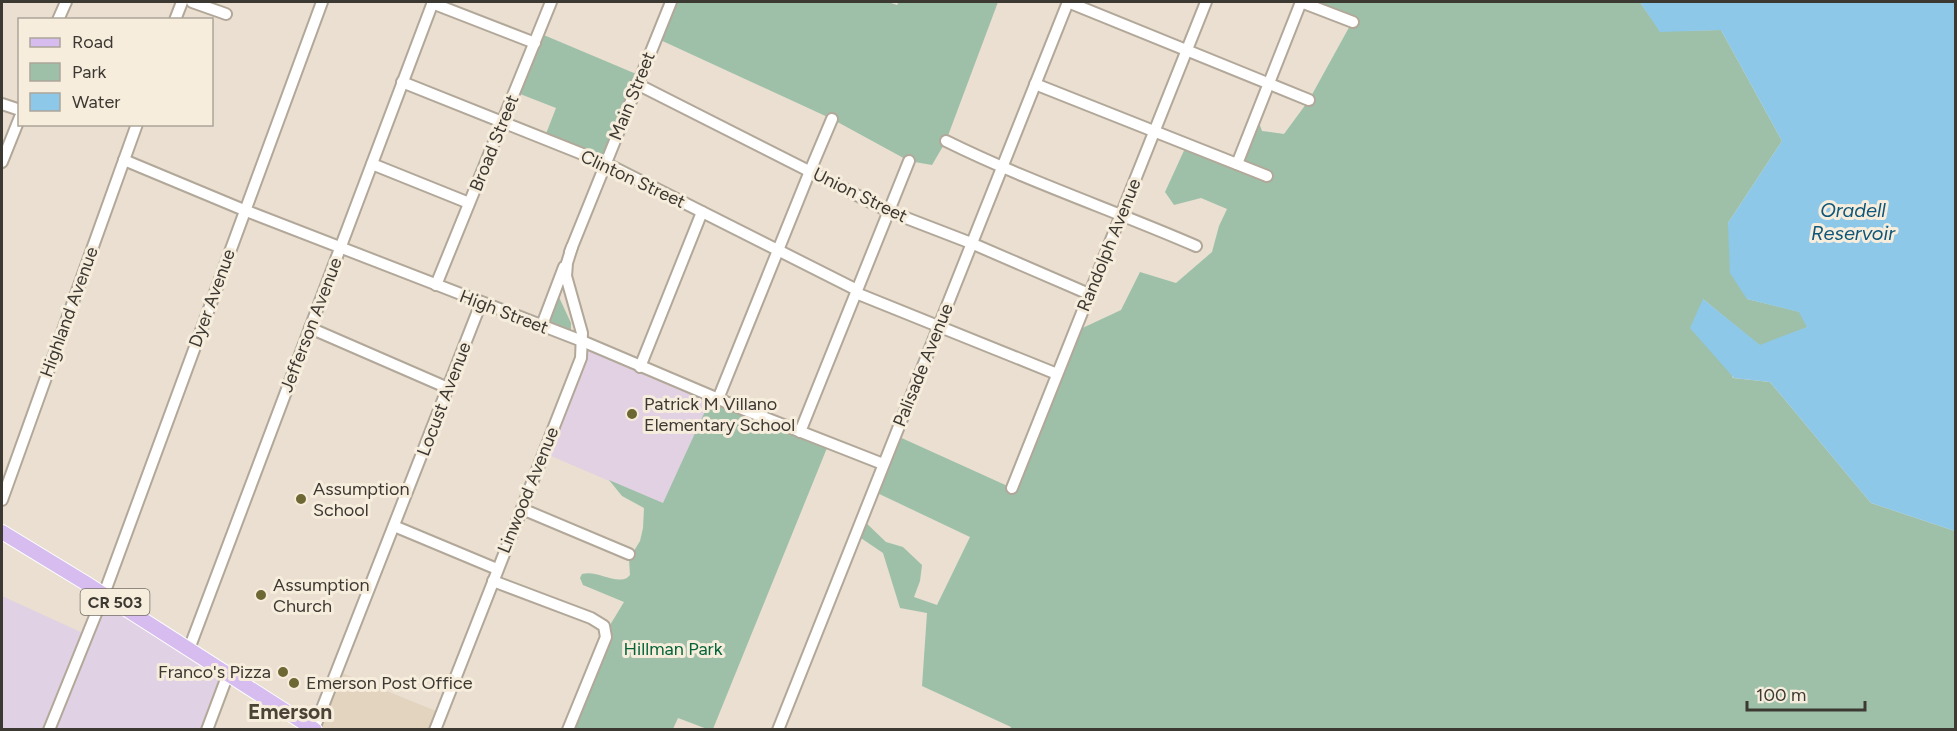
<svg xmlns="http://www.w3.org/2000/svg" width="1957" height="731" viewBox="0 0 1957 731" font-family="Figtree,sans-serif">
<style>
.built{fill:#e2d4be}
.industrial{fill:#e0d1e4}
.education{fill:#e1d1e3}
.green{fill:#9ec0a9}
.water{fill:#8dc8e9}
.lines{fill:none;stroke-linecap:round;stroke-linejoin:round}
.minor-casing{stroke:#b2a899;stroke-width:14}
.major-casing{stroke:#fff;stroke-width:16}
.minor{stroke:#fff;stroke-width:10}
.major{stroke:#d6bcef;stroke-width:14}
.poi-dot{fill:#6d6733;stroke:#f7eddd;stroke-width:2}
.labels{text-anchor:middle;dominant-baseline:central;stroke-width:6;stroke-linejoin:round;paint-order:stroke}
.shield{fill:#f7eddd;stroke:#746e65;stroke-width:1.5}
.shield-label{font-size:16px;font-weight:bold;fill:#3c3832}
.street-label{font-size:18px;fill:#3c3832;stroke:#f7eddd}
.poi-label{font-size:18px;fill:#3c3832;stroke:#f7eddd;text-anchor:start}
.park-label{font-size:18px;fill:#046438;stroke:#f7eddd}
.water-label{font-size:20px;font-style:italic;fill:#0e5778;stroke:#f7eddd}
.quarter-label{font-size:21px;font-weight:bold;fill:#4b4336;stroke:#f7eddd}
</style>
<rect width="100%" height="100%" fill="#eadfd0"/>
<path class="built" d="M337,671L441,713L435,729L315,730Z"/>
<path class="industrial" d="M104,594L228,674L207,729H2V596L87,635Z"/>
<path class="education" d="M584,344L712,396L663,504L544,453Z"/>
<g class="green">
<path d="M671,2H888L897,5L899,2H998L946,141L932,165L909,161L832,119L656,38Z"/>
<path d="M1301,2H1640L1660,31L1721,30L1782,141L1728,223L1747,299L1800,312L1808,327L1760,346L1703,299L1733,378L1770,382L1871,503L1955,531V729H1010L1011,727L922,686L927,613L900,608L883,553L855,534L861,518L886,542L903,547L922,565L920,581L914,597L937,605L970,537L873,491L895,435L1012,488L1074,332L1121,310L1140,272L1176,283L1212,252L1219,226L1227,209L1201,198L1174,205L1165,192L1187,144L1237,164L1256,114L1262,131L1284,134L1309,100L1352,22Z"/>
<path d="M539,33L641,76L605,163L544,139L556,108L515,92Z"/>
<path d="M558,295L571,323V330L547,321Z"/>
<path d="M712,396L829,443L713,729H707L678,718L673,729L569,730L607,630L624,602L583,585L580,578L582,574C598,570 613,584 627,578L630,575L629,559L640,541L643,528L644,508L622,496L609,480L663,503Z"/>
</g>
<path class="water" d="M1640,2H1955V531L1871,503L1770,382L1734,378L1690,328L1703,299L1760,345L1807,327L1799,312L1747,299L1730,273L1728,223L1782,141L1721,30L1660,32Z"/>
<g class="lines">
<defs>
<g id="minor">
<path d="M192,2L226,14"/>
<path d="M1068,2L1309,100"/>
<path d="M1301,2L1353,22"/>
<path d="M432,3L535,43"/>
<path d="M58,20L66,2"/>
<path d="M175,20L182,2"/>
<path d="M402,82L605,163L857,290"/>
<path d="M637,84L888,211L971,243L1089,294"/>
<path d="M1035,84L1267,176"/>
<path d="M2,104L20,110"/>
<path d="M946,141C1027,181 1113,210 1196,246"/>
<path d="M124,160L244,210L582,341L735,406L883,464"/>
<path d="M2,162L20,117"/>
<path d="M372,164L469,203"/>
<path d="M1237,164L1301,2"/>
<path d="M570,252L671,2"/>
<path d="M436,285L551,2"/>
<path d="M856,293L1057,374"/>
<path d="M542,325L564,267"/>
<path d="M310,328L448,388"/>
<path d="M640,367L702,212"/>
<path d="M718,399L810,171L832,119"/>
<path d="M800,432L909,161"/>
<path d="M1012,488L1206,2"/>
<path d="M2,500L137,124"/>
<path d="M522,509L629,554"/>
<path d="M394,526L497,569"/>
<path d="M493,581L591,618L604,626L606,637L568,730"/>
<path d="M189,649L433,2"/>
<path d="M314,729L481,303"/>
<path d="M49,730L104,594L322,2"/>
<path d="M207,730L228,674"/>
<path d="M435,730L581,358L582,333L566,276L567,263L572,247"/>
<path d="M778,730L1068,2"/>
</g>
<path id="major" d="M2,532L84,582L315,730"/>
</defs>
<use href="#minor" class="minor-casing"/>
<use href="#major" class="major-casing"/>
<use href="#minor" class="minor"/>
<use href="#major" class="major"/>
</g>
<g class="poi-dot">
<circle cx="632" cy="414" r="6"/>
<circle cx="301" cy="499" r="6"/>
<circle cx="261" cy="595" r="6"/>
<circle cx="283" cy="672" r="6"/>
<circle cx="294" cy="683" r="6"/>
</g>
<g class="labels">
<rect class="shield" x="80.5" y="589" width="69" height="26" rx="4.5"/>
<g class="shield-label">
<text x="115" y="602">CR 503</text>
</g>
<g class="street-label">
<text transform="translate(632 96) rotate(-68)">Main Street</text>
<text transform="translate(494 143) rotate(-68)">Broad Street</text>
<text transform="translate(633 179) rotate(25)">Clinton Street</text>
<text transform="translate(860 195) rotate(26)">Union Street</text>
<text transform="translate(1109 245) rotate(-68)">Randolph Avenue</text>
<text transform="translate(212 298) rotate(-70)">Dyer Avenue</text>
<text transform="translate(69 312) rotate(-70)">Highland Avenue</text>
<text transform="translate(504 312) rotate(21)">High Street</text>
<text transform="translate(311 325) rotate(-69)">Jefferson Avenue</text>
<text transform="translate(923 365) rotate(-68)">Palisade Avenue</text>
<text transform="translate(444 399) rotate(-69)">Locust Avenue</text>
<text transform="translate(528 490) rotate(-68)">Linwood Avenue</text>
</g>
<g class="poi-label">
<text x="644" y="404">Patrick M Villano<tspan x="644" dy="21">Elementary School</tspan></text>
<text x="313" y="489">Assumption<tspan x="313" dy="21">School</tspan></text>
<text x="273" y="585">Assumption<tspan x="273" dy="21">Church</tspan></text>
<text x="271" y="672" text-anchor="end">Franco's Pizza</text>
<text x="306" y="683">Emerson Post Office</text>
</g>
<g class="park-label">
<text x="673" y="649">Hillman Park</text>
</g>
<g class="water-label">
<text x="1853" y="210">Oradell<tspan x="1853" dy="23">Reservoir</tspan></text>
</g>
<g class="quarter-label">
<text x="290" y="711">Emerson</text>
</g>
</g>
<rect width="1957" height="731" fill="none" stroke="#3c3832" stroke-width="6"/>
<rect x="18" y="18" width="195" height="108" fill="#f7eddd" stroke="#aca599" stroke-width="1.5"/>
<rect x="30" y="38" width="30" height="9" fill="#d6bcef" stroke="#aca599" stroke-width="1.5"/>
<text x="72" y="48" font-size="18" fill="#3c3832">Road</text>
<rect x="30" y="63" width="30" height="18" fill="#9ec0a9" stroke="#aca599" stroke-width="1.5"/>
<text x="72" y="78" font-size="18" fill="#3c3832">Park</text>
<rect x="30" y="93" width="30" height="18" fill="#8dc8e9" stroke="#aca599" stroke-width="1.5"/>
<text x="72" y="108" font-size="18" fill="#3c3832">Water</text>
<path d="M1747 701v9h118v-9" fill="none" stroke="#3c3832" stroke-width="3"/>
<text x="1756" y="701" font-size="18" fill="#3c3832" stroke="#f7eddd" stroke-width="4.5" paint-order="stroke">100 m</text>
</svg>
